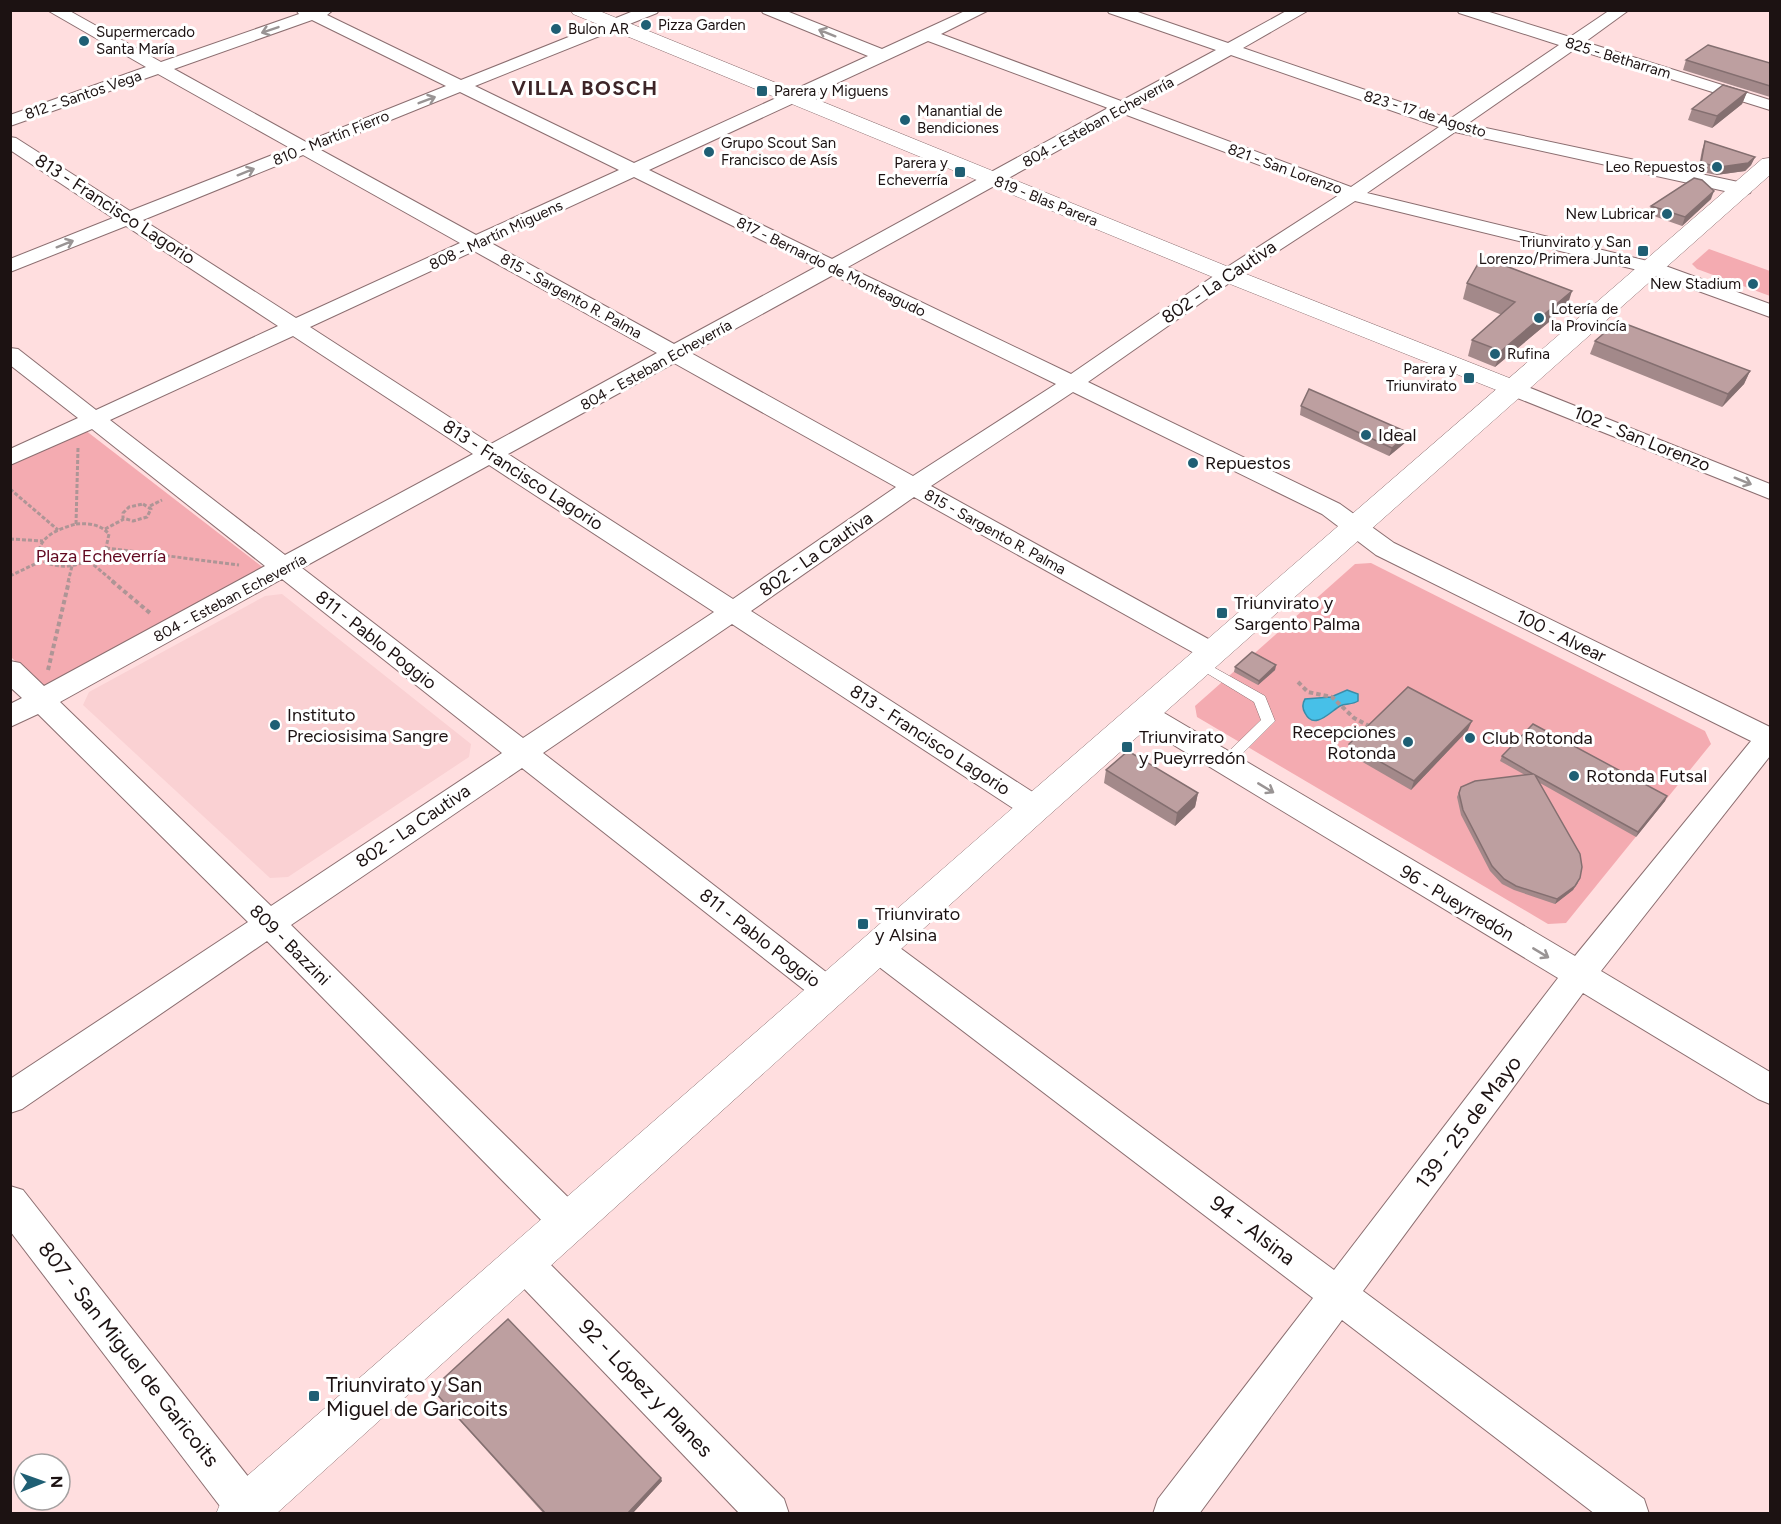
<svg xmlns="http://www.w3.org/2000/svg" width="1781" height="1524" viewBox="0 0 1781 1524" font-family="Figtree,sans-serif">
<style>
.built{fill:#fad1d3}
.green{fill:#f4abb1}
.water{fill:#47c0e8;stroke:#3a8ca8;stroke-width:1.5}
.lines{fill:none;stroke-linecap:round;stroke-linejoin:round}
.service-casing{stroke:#8b6e70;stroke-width:1}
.minor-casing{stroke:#8b6e70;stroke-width:2}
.tertiary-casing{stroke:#8b6e70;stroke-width:1}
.secondary-casing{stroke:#8b6e70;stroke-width:1}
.path-far1{stroke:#ae9596;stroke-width:3;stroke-dasharray:4 2;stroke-linecap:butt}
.path{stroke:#ae9596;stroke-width:4;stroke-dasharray:4.5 3;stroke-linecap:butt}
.service{fill:#fff;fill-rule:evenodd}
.minor{fill:#fff;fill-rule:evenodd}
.tertiary{fill:#fff;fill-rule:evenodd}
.secondary{fill:#fff;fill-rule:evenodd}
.wall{fill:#a3898a}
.shaded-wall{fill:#846f70}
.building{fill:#bd9fa0;stroke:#846f70;stroke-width:1.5}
.oneway{stroke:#999494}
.poi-dot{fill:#1f5f74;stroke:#fff;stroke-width:2}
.labels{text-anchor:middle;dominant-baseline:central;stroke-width:6;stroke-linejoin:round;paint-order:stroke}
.far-poi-label{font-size:15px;fill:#1c1212;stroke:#fff;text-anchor:start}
.far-street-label{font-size:15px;fill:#1c1212;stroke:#fff}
.street-label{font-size:18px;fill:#1c1212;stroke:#fff}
.poi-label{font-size:18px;fill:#1c1212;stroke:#fff;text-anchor:start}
.park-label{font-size:18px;fill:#610820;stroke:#fff}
.far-district-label{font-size:20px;font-weight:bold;letter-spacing:1.5px;fill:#3d2528;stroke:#fff}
.near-street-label{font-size:21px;fill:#1c1212;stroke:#fff}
.near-poi-label{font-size:21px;fill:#1c1212;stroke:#fff;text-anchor:start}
</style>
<rect width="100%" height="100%" fill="#ffdedf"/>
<path class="built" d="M282,594L471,744L469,757L288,877L270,878L83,705L89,692L265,596Z"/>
<g class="green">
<path d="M1709,249L1770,271V296L1697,269L1692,264Z"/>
<path d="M85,430L265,569L46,691L11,657L10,465Z"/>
<path d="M1371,563L1705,731L1711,744L1566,923L1548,924L1197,717L1195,706L1355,564Z"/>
</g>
<path class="water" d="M1347,690L1358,694V701C1352,705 1346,703 1340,706C1330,712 1314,731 1305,713C1302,708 1302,704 1305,699L1331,697Z"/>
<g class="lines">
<defs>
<path id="service" d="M1199,659L1265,696L1275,721L1230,766H1220L1218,763L1220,760L1261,720L1254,702L1195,666L1193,663L1195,660Z"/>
<g id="minor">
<path d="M47,10H68L161,62L299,14L296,10H333L327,15L461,80L636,10H659L657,13L475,86L634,163L868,56L763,13L761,10H784L882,49L967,10H989L941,34L1121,101L1216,50L1109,13L1107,10H1132L1228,43L1288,10H1309L1243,48L1450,119L1559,45L1459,13L1457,10H1483L1570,37L1610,10H1629L1585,42L1770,100V110L1575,49L1467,124L1743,183L1750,185L1752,189L1750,193L1743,195L1455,132L1367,193L1660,264L1770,304V317L1646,272L1355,201L1235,279L1088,382L1340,504L1394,543L1770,727V756L1601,971L1770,1072V1104L1758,1099L1583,993L1363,1291L1644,1499L1649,1514H1595L1342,1320L1199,1514H1153L1158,1499L1313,1298L866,957L861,948L866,939L877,935L888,939L1334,1270L1558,978L1134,721L1130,714L1134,707L1144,704L1154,707L1575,956L1751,741L1376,555L1322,514L1073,392L931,486L1221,646L1225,652L1221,658L1212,661L1203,658L914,497L751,611L1045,800L1050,808L1045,816L1035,819L1025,816L732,624L543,753L839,982L844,991L839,1000L828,1004L817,1000L522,768L291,925L581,1210L586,1222L581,1234L568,1239L555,1234L267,941L22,1109L10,1113V1079L248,922L38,714L10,727V704L22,698L10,687V661L20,663L44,686L265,566L92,429L10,465V449L78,418L10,365V348L18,349L96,410L278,326L126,226L10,272V259L113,218L10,150V137L16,138L130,211L290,148L158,74L10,126V115L146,67ZM312,20L446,86L306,142L174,69ZM928,41L1108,108L832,259L649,170ZM1231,55L1439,127L1351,187L1137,107ZM460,92L619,170L476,235L319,149ZM1124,114L1339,195L1221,271L1071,374L848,267ZM303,155L460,243L296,318L143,220ZM634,177L816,267L674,344L491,243ZM474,251L657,353L491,444L310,327ZM833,275L1056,384L913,476L691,353ZM293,336L473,454L285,555L110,420ZM674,363L896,487L733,599L508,454ZM489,465L714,612L523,738L302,568ZM282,579L502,753L271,906L60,702Z"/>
<path d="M1513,381L1770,484V499L1505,393L1502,388L1505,383Z"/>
<path d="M10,1186L23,1190L261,1493L267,1507L265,1514H226L10,1231Z"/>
<path d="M523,1245L536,1250L784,1499L789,1514H740L510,1274L505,1262L510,1250Z"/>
</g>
<path id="tertiary" d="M571,10H597L1236,270L1522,383L1526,388L1522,393L1513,396L1504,393L1220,280L573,14Z"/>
<path id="secondary" d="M1770,158V175L1047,817L276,1514H216L223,1497L1023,799L1762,159Z"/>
</defs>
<use href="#service" class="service-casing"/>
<use href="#minor" class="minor-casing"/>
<use href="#tertiary" class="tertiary-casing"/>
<use href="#secondary" class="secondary-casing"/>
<g class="path-far1">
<path d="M10,489L58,530"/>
<path d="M143,504L151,509L147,517L133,521L123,518V513L129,507Z"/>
<path d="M150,506L162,500"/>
<path d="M76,524C89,523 100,524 109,534L106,548C86,565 63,573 39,559C36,537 58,529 76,524Z"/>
<path d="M76,524L78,448"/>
<path d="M105,529L124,519"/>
<path d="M10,539L43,541"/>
<path d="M106,548L239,565"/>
<path d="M89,561L114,582"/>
<path d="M10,576L41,561"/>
<path d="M68,582L72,566"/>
</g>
<g class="path">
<path d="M112,581L150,613"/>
<path d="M48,670L69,581"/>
<path d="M1298,682L1308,692L1332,697L1354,718L1371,727"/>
</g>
<use href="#service" class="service"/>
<use href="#minor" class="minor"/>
<use href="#tertiary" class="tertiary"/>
<use href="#secondary" class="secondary"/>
</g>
<g class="wall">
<path d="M1686,60L1770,63V97L1683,70Z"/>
<path d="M1747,92L1742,104L1712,128L1688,120L1692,109Z"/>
<path d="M1705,141L1755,157L1751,165L1745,171L1716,175L1698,171L1702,150Z"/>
<path d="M1711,199L1682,226L1648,214L1651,206Z"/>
<path d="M1467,283L1567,307L1495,367L1468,356L1472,340L1502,315L1463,299Z"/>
<path d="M1595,341L1750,371L1744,384L1722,407L1590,354Z"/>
<path d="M1301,406L1409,433L1406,442L1389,456L1300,415Z"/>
<path d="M1276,665L1275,670L1258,685L1234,672L1235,667Z"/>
<path d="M1468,730L1411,790L1347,753L1349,744Z"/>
<path d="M1502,756L1667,796L1665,801L1636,837L1540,783L1578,883L1573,890L1555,904L1514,890L1502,884L1490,871L1461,815L1457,797L1461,787L1525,775L1500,761Z"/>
<path d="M1106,770L1198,793L1195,807L1175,826L1104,783Z"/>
<path d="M432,1389L662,1481L632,1514H544L434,1392Z"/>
</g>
<g class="shaded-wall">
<path d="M1747,92L1742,104L1712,128L1717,116Z"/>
<path d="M1755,157L1751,165L1745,171L1716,175L1720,167Z"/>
<path d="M1714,191L1711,199L1682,226L1685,217Z"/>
<path d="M1572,291L1567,307L1495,367L1501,351Z"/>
<path d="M1750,371L1744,384L1722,407L1728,394Z"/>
<path d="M1409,433L1406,442L1389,456L1392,448Z"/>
<path d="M1276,665L1275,670L1258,685L1259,681Z"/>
<path d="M1472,721L1468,730L1411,790L1414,781Z"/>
<path d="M1198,793L1195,807L1175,826L1177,813Z"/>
<path d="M1667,796L1665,801L1636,837L1638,832Z"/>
<path d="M1580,878L1573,890L1555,904L1557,899Z"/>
<path d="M661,1478L662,1481L632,1514H627Z"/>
</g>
<g class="building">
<path d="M1708,45L1770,63V86L1686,60Z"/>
<path d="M1723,85L1747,92L1717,116L1692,109Z"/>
<path d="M1705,141L1755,157L1748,163L1720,167L1701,163Z"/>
<path d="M1694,178L1702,180L1714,191L1685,217L1651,206Z"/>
<path d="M1482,257L1572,291L1501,351L1472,340L1515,302L1467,283Z"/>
<path d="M1618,321L1750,371L1728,394L1595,341Z"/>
<path d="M1309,389L1409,433L1392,448L1301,406Z"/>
<path d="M1252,652L1276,665L1259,681L1235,667Z"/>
<path d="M1408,687L1472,721L1414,781L1349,744Z"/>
<path d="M1533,724L1667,796L1638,832L1535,775L1580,854L1582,867L1580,878L1575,886L1557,899L1516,886L1504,879L1492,866L1463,810L1459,793L1461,787L1475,781L1533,774L1502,756Z"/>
<path d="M1128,751L1198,793L1177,813L1106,770Z"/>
<path d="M508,1319L661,1478L627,1514H546L432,1389Z"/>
</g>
<defs><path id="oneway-shaft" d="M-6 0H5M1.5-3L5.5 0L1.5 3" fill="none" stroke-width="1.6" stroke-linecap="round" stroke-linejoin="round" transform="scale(1.5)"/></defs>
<g class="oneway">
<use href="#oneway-shaft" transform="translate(270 30) rotate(161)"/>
<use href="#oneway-shaft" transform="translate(827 33) rotate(-158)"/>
<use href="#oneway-shaft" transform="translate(427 100) rotate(-21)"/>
<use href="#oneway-shaft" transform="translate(246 172) rotate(-22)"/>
<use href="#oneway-shaft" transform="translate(65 244) rotate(-22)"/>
<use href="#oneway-shaft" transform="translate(1743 481) rotate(22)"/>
<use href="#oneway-shaft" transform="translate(1266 788) rotate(31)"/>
<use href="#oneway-shaft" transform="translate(1541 953) rotate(31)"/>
</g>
<g class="poi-dot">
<circle cx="646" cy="25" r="6"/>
<circle cx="556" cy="29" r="6"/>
<circle cx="84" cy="41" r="6"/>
<rect x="756" y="85" width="12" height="12" rx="3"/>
<circle cx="905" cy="120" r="6"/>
<circle cx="709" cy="152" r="6"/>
<circle cx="1717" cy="167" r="6"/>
<rect x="954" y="166" width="12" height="12" rx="3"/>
<circle cx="1667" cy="214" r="6"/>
<rect x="1637" y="245" width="12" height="12" rx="3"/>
<circle cx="1753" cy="284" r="6"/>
<circle cx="1539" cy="318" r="6"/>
<circle cx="1495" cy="354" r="6"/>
<rect x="1463" y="372" width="12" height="12" rx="3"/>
<circle cx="1366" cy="435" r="6"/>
<circle cx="1193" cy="463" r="6"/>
<rect x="1216" y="607" width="12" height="12" rx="3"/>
<circle cx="275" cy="725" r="6"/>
<circle cx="1470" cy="738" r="6"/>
<circle cx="1408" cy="742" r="6"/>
<rect x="1121" y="741" width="12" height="12" rx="3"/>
<circle cx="1574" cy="776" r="6"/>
<rect x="857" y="918" width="12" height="12" rx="3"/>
<rect x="308" y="1390" width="12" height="12" rx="3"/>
</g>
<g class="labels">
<g class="far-poi-label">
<text x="658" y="25">Pizza Garden</text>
<text x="568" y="29">Bulon AR</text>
<text x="96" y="32">Supermercado<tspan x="96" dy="17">Santa María</tspan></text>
<text x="774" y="91">Parera y Miguens</text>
<text x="917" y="111">Manantial de<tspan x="917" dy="17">Bendiciones</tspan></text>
<text x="721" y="143">Grupo Scout San<tspan x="721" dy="17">Francisco de Asís</tspan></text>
<text x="948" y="163" text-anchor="end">Parera y<tspan x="948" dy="17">Echeverría</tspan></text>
<text x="1705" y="167" text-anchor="end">Leo Repuestos</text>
<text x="1655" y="214" text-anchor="end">New Lubricar</text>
<text x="1631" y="242" text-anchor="end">Triunvirato y San<tspan x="1631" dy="17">Lorenzo/Primera Junta</tspan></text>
<text x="1741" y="284" text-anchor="end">New Stadium</text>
<text x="1551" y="309">Lotería de<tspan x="1551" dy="17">la Provincía</tspan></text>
<text x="1507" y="354">Rufina</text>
<text x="1457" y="369" text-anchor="end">Parera y<tspan x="1457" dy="17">Triunvirato</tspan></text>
</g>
<g class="far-street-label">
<text transform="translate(1618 58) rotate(17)">825 - Betharram</text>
<text transform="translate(83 95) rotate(-19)">812 - Santos Vega</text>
<text transform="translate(1425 114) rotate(17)">823 - 17 de Agosto</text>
<text transform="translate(1098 122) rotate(-29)">804 - Esteban Echeverría</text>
<text transform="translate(331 138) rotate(-22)">810 - Martín Fierro</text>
<text transform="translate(1285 169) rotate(20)">821 - San Lorenzo</text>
<text transform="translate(1046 201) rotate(22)">819 - Blas Parera</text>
<text transform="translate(496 235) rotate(-25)">808 - Martín Miguens</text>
<text transform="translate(831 267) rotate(26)">817 - Bernardo de Monteagudo</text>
<text transform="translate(571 296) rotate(29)">815 - Sargento R. Palma</text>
<text transform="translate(656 365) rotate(-29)">804 - Esteban Echeverría</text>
<text transform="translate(995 532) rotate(29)">815 - Sargento R. Palma</text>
<text transform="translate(230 598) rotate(-28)">804 - Esteban Echeverría</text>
</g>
<g class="street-label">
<text transform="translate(115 209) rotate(33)">813 - Francisco Lagorio</text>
<text transform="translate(1219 282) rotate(-34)">802 - La Cautiva</text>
<text transform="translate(1642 439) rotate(22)">102 - San Lorenzo</text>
<text transform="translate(523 475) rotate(33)">813 - Francisco Lagorio</text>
<text transform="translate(816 554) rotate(-35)">802 - La Cautiva</text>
<text transform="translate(1561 636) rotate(26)">100 - Alvear</text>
<text transform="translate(376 640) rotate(38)">811 - Pablo Poggio</text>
<text transform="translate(930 740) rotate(33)">813 - Francisco Lagorio</text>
<text transform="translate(413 826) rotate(-34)">802 - La Cautiva</text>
<text transform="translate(1457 903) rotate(31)">96 - Pueyrredón</text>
<text transform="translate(760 938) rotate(38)">811 - Pablo Poggio</text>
<text transform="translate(290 945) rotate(45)">809 - Bazzini</text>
</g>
<g class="poi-label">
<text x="1378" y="435">Ideal</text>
<text x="1205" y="463">Repuestos</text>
<text x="1234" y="603">Triunvirato y<tspan x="1234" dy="21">Sargento Palma</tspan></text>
<text x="287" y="715">Instituto<tspan x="287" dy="21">Preciosisima Sangre</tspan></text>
<text x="1396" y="732" text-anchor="end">Recepciones<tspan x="1396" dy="21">Rotonda</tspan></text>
<text x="1139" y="737">Triunvirato<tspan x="1139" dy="21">y Pueyrredón</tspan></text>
<text x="1482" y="738">Club Rotonda</text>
<text x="1586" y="776">Rotonda Futsal</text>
<text x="875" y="914">Triunvirato<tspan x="875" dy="21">y Alsina</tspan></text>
</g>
<g class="park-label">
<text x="101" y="556">Plaza Echeverría</text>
</g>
<g class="far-district-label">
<text x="585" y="88">VILLA BOSCH</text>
</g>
<g class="near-street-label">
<text transform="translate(1468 1122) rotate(-53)">139 - 25 de Mayo</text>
<text transform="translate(1253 1230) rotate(37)">94 - Alsina</text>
<text transform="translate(129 1354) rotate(52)">807 - San Miguel de Garicoits</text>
<text transform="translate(646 1388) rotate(46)">92 - López y Planes</text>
</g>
<g class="near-poi-label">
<text x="326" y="1384">Triunvirato y San<tspan x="326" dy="24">Miguel de Garicoits</tspan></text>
</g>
</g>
<rect width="1781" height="1524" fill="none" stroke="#1c1212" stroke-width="24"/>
<g transform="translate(42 1482) rotate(89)"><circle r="28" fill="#ffffff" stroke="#a4a0a0" stroke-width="1.5"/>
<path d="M0-4.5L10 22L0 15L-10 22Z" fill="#1f5f74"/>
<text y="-9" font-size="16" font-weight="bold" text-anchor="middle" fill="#1c1212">N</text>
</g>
</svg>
